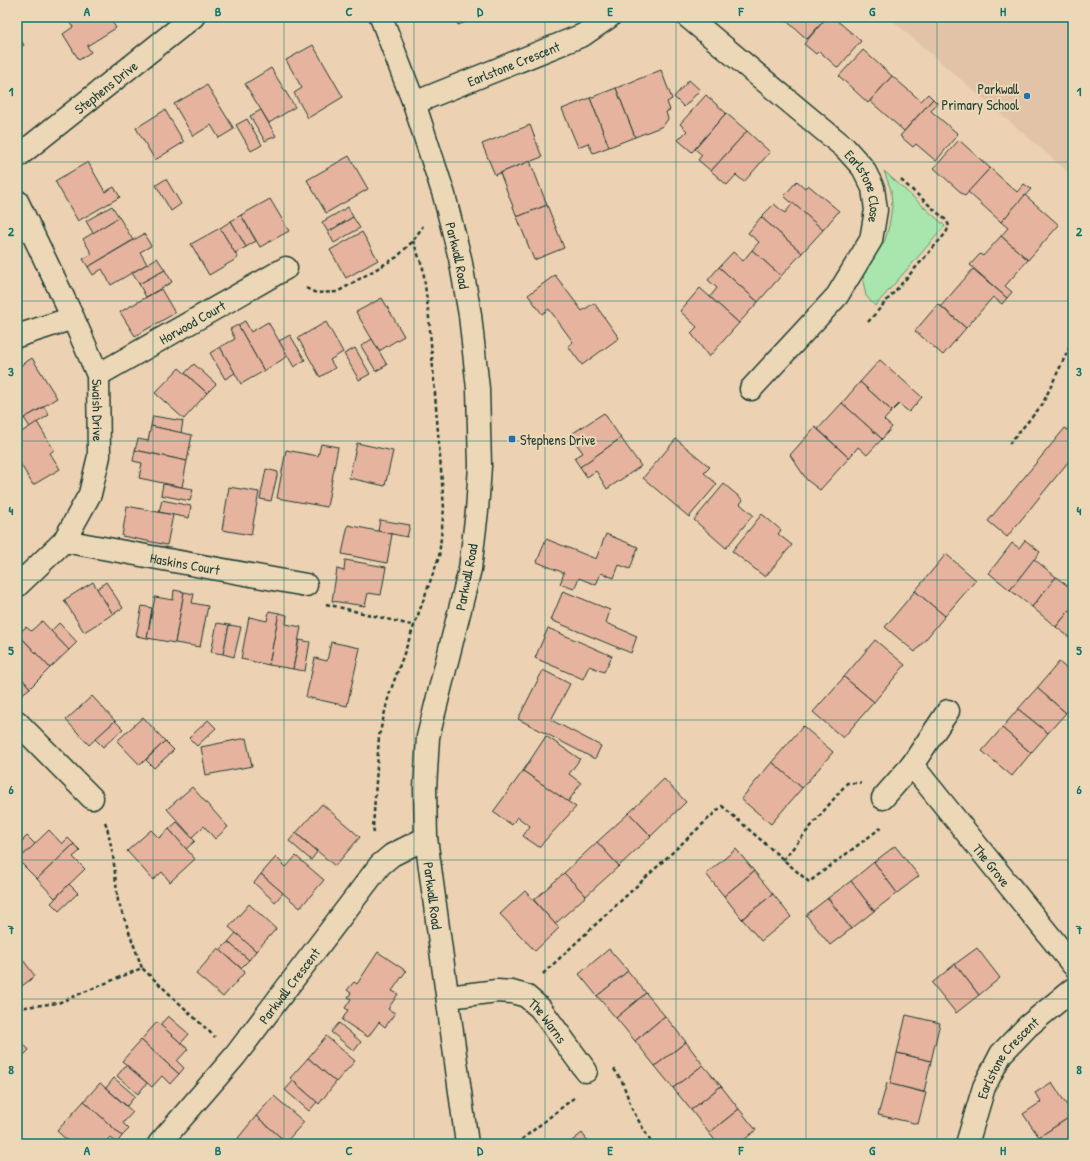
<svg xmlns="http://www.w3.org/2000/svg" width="1090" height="1161" viewBox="0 0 1090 1161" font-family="'Patrick Hand',sans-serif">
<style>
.built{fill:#e2c3a7}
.green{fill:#a8e6ad;stroke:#649270}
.building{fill:#e6b39e;stroke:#1f3d34}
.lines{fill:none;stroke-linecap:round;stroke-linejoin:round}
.street-casing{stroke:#1f3d34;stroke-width:25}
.secondary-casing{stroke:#1f3d34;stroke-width:25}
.path{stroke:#1f3d34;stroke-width:2.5;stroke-dasharray:4 3;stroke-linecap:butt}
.street{stroke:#ecd8b6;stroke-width:22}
.secondary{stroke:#ecd8b6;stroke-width:22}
.grid{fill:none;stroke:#0f766e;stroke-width:1;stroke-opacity:0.55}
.poi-dot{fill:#1f6fb2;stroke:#ecd8b6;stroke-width:1.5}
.labels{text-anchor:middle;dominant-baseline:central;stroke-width:4;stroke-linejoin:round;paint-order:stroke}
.street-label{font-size:14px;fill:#1f3d34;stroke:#ecd8b6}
.poi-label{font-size:14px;fill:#1f3d34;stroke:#ecd8b6;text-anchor:end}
.neatline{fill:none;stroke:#0f766e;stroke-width:1.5}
.grid-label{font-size:13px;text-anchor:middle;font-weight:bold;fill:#0f766e}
</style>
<rect width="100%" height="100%" fill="#ecd2b2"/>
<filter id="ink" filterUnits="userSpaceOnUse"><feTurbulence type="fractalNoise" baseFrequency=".025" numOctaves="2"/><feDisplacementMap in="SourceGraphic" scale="8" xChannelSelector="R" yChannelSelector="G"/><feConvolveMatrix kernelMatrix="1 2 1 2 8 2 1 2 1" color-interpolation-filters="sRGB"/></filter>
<g filter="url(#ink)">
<path class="built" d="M888,17H1073V176Z"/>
<path class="green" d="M884,171L945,226L875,306L866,296L863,281L864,272L885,240L889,226L892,207L891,190Z"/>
<g class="building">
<path d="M67,17H115L111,20L116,28L87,46L91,52L79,60L63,34L73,27Z"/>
<path d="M455,17H479L458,25Z"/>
<path d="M782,17H827L807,39Z"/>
<path d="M827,17H835L834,18L861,41L838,68L819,51L816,54L804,44Z"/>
<path d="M17,34L24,45L17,49Z"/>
<path d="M313,45L343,97L308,118L294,93L302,88L286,60Z"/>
<path d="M863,50L892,76L868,103L839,76Z"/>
<path d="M271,68L295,107L269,123L245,84Z"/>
<path d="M661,70L672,99L667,102L670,110L666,112L668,119L663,126L635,137L616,88Z"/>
<path d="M892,76L921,101L928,94L933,99L904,131L870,101Z"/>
<path d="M689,80L700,90L684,107L674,97Z"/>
<path d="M207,85L234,129L219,138L211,125L193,136L174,104Z"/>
<path d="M616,88L635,137L609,147L590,98Z"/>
<path d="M706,95L726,113L692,152L678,140L687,131L680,124Z"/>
<path d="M590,98L609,147L593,153L588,143L578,147L562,109Z"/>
<path d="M933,99L937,103L931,111L958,134L936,161L916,144L913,147L900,136Z"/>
<path d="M165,110L184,142L155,160L136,128Z"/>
<path d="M261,110L276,136L265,141L250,116Z"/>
<path d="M726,113L747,131L711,171L698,160L702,155L695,149Z"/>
<path d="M247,119L262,145L251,151L236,125Z"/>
<path d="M530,125L542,157L495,175L482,144Z"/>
<path d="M747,131L770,152L744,182L736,175L727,185L711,171Z"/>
<path d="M959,140L990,168L965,196L934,168Z"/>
<path d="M349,156L368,189L326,213L307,180Z"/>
<path d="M530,161L547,205L517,217L500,173Z"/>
<path d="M88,162L105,192L114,187L120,197L78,221L55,181Z"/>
<path d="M990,168L1017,192L1024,184L1031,189L1001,222L968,192Z"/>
<path d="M166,179L181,204L171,211L156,185Z"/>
<path d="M797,181L805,188L808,185L839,211L823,230L784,196Z"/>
<path d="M1025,195L1059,225L1028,260L1001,236L1008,228L1001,222Z"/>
<path d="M270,199L289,231L260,247L241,215Z"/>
<path d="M793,203L823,230L802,253L761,217L774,204L785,213Z"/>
<path d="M547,205L564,248L534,260L517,217Z"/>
<path d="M112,206L119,217L93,233L86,221Z"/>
<path d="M348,207L353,217L328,232L322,222Z"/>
<path d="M241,215L256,241L246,247L231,221Z"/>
<path d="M119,217L133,240L88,267L83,259L92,254L83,239Z"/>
<path d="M353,217L360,228L334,243L328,232Z"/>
<path d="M761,217L802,253L781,276L752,250L759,242L748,233Z"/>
<path d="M231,221L246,247L235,253L220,228Z"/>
<path d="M220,228L238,258L209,275L191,244Z"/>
<path d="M362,232L378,260L346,278L330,250Z"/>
<path d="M144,234L151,246L140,252L147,264L111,285L102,269L93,275L88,267Z"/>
<path d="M1001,236L1028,260L1005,286L1012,292L1007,298L970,265L980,254L983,256Z"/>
<path d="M752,250L781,276L758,302L719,267L733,252L743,261Z"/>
<path d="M157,258L165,270L139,284L132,273Z"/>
<path d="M719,267L758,302L739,323L710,297L717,288L708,280Z"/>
<path d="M973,269L1007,298L1002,304L993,297L966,328L941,306Z"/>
<path d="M165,270L172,282L146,297L139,284Z"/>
<path d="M555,275L582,311L594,303L619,338L582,365L568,346L573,342L549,309L542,314L528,295Z"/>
<path d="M700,288L739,323L709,357L691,333L697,327L680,311Z"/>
<path d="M161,289L175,313L135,336L120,312Z"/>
<path d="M382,298L404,336L379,351L356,312Z"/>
<path d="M938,304L966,328L943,355L915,331Z"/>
<path d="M245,321L251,332L268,322L288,356L264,371L238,325Z"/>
<path d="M326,322L343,352L330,360L335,368L320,377L298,338Z"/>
<path d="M238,325L264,371L241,384L220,347L235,339L230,329Z"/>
<path d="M290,335L305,360L294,367L279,341Z"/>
<path d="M372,339L387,365L376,371L361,346Z"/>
<path d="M220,347L235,373L225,379L210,353Z"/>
<path d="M355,348L370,374L359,380L344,354Z"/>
<path d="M32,358L57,398L17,423V368Z"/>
<path d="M880,360L922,397L909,412L899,404L892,411L860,382Z"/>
<path d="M194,364L216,384L207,393L185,373Z"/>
<path d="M179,368L207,393L184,419L155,393Z"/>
<path d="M860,382L892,411L884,420L892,427L882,439L842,403Z"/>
<path d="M842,403L882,439L867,455L858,447L849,458L818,429Z"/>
<path d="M44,407L49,415L30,427L24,418Z"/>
<path d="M604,413L621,438L580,467L574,458L583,453L570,435Z"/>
<path d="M153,416L183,421L181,433L151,426Z"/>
<path d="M37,422L54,450L50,453L60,469L33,485L17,458V435Z"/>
<path d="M151,426L192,435L187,461L135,450L138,439L148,441Z"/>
<path d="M815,427L849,458L820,490L807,480L790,455Z"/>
<path d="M1065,428L1073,434V456L1007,537L988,521Z"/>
<path d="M621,438L641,466L607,489L596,471L587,477L580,467Z"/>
<path d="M676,439L710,467L704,473L717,484L689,517L643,478Z"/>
<path d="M357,443L393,451L385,486L349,478Z"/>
<path d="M321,444L338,447L327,507L277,498L286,450L318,456Z"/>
<path d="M135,450L187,461L182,487L139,478L142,463L133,461Z"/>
<path d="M266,469L278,472L271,501L260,499Z"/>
<path d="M163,484L193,489L190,501L161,495Z"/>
<path d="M724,484L743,500L740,504L753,515L726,548L694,520Z"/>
<path d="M229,487L259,492L251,535L222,530Z"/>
<path d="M162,500L191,506L189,518L159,512Z"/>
<path d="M127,506L173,515L167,545L122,536Z"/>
<path d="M762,514L781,530L778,534L792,545L765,577L732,551Z"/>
<path d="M380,520L410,525L407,537L378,531Z"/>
<path d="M348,525L392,534L387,563L342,554Z"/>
<path d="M606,534L638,547L630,569L619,565L614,578L601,573L596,585L579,578L574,589L560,584L564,573L537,562L546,539L596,559Z"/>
<path d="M1025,540L1040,552L1010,590L989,573L1012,543L1019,548Z"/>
<path d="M946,554L976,580L945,616L915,591Z"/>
<path d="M1034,559L1056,577L1032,607L1010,590Z"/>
<path d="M345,560L386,567L381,595L368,593L365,606L332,601L337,569L344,571Z"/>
<path d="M1056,577L1073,590V606L1056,627L1032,607Z"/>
<path d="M93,582L113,614L84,632L64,600Z"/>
<path d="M106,582L123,608L113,614L97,589Z"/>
<path d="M174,590L184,592L175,643L147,638L155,597L173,600Z"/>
<path d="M563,591L610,610L606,623L637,636L631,653L551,620Z"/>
<path d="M915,591L945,616L915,652L885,627Z"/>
<path d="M184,592L194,594L192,603L208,606L200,647L175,643Z"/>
<path d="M142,606L152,608L147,638L136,636Z"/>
<path d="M1073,606V640L1056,627Z"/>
<path d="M269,611L279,613L269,665L241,659L249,617L267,621Z"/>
<path d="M279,613L287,615L286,624L301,627L293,669L269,665Z"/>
<path d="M42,621L69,650L50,668L18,634L26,627L31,631Z"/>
<path d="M59,623L77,642L69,650L51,631Z"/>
<path d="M217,623L229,625L223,654L211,652Z"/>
<path d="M229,625L241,627L234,657L223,654Z"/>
<path d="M548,628L612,656L604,672L589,666L583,679L535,658Z"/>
<path d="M18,634L50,668L30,688L17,673V636Z"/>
<path d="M299,640L310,642L305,671L293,669Z"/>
<path d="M875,640L905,665L874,702L844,677Z"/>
<path d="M331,642L360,648L347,706L306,697L315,658L327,661Z"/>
<path d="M1059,662L1073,674V704L1066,713L1037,688Z"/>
<path d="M543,670L570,684L551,720L601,746L595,759L518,719Z"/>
<path d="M17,673L30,688L21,695L17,690Z"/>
<path d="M844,677L874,702L843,738L813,712Z"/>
<path d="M1037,688L1066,713L1048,733L1018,709Z"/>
<path d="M92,696L115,721L89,745L66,720Z"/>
<path d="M1018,709L1048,733L1031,753L1002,728Z"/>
<path d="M143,717L165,741L140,765L117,741Z"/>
<path d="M208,720L216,728L197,746L189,738Z"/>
<path d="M115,721L123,729L103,747L95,739Z"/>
<path d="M803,726L833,752L802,788L772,762Z"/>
<path d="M1002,728L1031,753L1012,776L982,751Z"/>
<path d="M546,736L580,759L569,774L581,783L568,802L523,771Z"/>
<path d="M246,738L252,766L206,775L201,747Z"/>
<path d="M165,741L174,750L154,768L146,760Z"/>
<path d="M772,762L802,788L771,824L741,799Z"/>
<path d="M523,771L576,807L539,847L523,836L530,826L517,817L512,825L493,812Z"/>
<path d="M664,779L686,802L651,836L629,813Z"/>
<path d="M192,787L228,827L215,839L204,826L192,837L167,809Z"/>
<path d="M322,804L360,837L335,866L296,833Z"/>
<path d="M629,813L651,836L619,866L597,842Z"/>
<path d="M177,822L195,841L186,849L169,829Z"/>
<path d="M169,829L195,859L170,882L162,872L153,880L127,851L151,830L159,838Z"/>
<path d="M49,830L62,844L68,838L74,844L37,879L18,860Z"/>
<path d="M296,833L317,852L311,860L289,841Z"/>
<path d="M27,836L35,844L17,861V846Z"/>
<path d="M597,842L619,866L586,896L564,873Z"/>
<path d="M74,844L80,851L73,857L85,869L55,898L37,879Z"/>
<path d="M895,846L919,876L897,893L874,862Z"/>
<path d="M736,849L754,871L724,896L706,874Z"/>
<path d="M296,856L324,880L300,908L261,874L276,857L286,867Z"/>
<path d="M874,862L897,893L874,911L851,881Z"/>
<path d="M754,871L773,894L742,919L724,896Z"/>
<path d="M564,873L586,896L555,924L534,900Z"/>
<path d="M261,874L283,893L275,902L254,883Z"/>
<path d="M851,881L874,911L851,929L828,898Z"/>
<path d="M69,884L78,893L59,911L51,903Z"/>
<path d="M525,891L559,928L535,951L500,914Z"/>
<path d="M773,894L791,917L761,941L742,919Z"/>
<path d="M828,898L851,929L830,945L806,915Z"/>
<path d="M249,904L276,929L256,951L229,927Z"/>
<path d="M236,933L256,951L249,960L228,942Z"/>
<path d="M228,942L249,960L241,968L220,950Z"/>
<path d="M218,948L245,972L223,997L196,974Z"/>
<path d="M977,948L1000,978L979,995L955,964Z"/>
<path d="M609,949L628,971L597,996L579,974Z"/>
<path d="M17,952L35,976L17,990Z"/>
<path d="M378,952L406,971L392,991L398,994L388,1009L395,1013L385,1027L379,1022L368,1037L342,1020L348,1010L345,1008L351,999L348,997L351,993L347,990L354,982L357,984Z"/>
<path d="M955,964L979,995L956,1013L932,983Z"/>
<path d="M628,971L646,993L616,1018L597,996Z"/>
<path d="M646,993L665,1016L635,1041L616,1018Z"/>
<path d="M906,1015L940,1023L931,1061L897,1053Z"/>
<path d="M168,1016L189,1034L181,1043L160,1025Z"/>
<path d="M665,1016L686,1042L655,1066L635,1041Z"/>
<path d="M157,1022L188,1049L177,1061L184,1068L179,1074L141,1040Z"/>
<path d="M339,1023L361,1042L354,1051L331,1032Z"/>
<path d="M326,1036L355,1061L336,1082L308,1058Z"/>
<path d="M17,1037L29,1050L20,1059L17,1056Z"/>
<path d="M141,1040L179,1074L170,1084L162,1076L152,1087L122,1061Z"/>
<path d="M686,1042L703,1065L673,1088L655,1066Z"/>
<path d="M897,1053L931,1061L924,1092L890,1084Z"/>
<path d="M308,1058L336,1082L319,1104L290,1078Z"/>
<path d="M126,1065L147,1083L138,1094L117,1076Z"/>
<path d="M703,1065L721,1086L691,1110L673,1088Z"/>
<path d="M114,1078L135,1096L127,1106L106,1088Z"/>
<path d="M293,1081L317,1102L309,1111L285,1090Z"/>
<path d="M1052,1082L1073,1115L1039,1137L1023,1114L1041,1102L1035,1093Z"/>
<path d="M100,1083L133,1112L123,1123L129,1129L122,1136L84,1101Z"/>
<path d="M887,1083L926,1093L918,1124L878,1115Z"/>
<path d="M721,1086L739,1109L709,1133L691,1110Z"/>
<path d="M274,1096L304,1122L286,1142L256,1116Z"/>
<path d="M84,1101L122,1136L117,1143L110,1137L104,1144H71L57,1131Z"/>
<path d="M739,1109L756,1130L739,1144H718L709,1133Z"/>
<path d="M1073,1115V1144H1043L1039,1137Z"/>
<path d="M256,1116L286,1142L285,1144H245L238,1138Z"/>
<path d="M582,1133L590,1144H568Z"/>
</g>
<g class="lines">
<defs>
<g id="street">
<path id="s1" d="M688,17L845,148L863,168L873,188L876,210L871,240L837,296L751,389"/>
<path id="s2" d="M414,103L583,35L609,17"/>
<path id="s3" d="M17,157L193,17"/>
<path id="s4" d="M17,201L73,318L98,375L99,456L90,494L64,541L17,586"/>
<path d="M17,336L73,318"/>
<path id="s5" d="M98,375L286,268"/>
<path id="s6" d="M64,541L306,585"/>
<path d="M17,722L92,798"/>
<path id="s7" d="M912,765L1073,965"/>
<path d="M883,798L912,765L948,711"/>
<path id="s8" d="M448,997L497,991L512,992L526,996L540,1008L586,1071"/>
<path id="s9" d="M159,1144L235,1056L380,865L392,855L426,838"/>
<path id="s10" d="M967,1144L984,1087L1001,1054L1028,1026L1073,989"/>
</g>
<g id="secondary">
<path id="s11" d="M381,17L414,103L444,195L460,258L470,315L478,389L480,466L477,511L470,569L428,737L425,789L426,838L467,1144"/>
</g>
</defs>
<use href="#street" class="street-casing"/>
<use href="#secondary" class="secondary-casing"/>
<g class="path">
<path d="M306,288L316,293L337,292L397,257L413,241L423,226"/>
<path d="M868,322L946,233L949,226L947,221L901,180"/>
<path d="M1009,444L1042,405L1073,340"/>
<path d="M326,604L415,626"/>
<path d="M105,822L107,827L113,855L118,901L142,968"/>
<path d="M374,833L373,828L379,736L389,695L439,557L444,508L429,318L423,268L413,241"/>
<path d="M783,860L847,783H861"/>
<path d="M543,974L547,970L722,806L809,882L882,827"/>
<path d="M17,1008L58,1003L142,968L215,1037"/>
<path d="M614,1069L622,1081L632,1109L652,1144"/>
<path d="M516,1144L575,1097"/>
</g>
<use href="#street" class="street"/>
<use href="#secondary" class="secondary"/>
</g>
</g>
<path class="grid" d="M153,17V1144M284,17V1144M414,17V1144M545,17V1144M676,17V1144M806,17V1144M937,17V1144M17,162H1073M17,301H1073M17,441H1073M17,580H1073M17,720H1073M17,860H1073M17,999H1073"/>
<g class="poi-dot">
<circle cx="1027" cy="96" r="4"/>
<rect x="508" y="435" width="8" height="8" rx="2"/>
</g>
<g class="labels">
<g class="street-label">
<text stroke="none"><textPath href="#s2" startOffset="107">Earlstone Crescent</textPath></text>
<text stroke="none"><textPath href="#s3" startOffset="113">Stephens Drive</textPath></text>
<text stroke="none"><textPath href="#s1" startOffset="249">Earlstone Close</textPath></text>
<text stroke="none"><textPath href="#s11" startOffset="251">Parkwall Road</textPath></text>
<text stroke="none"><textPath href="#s5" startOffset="108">Horwood Court</textPath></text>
<text stroke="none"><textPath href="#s4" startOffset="227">Swaish Drive</textPath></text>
<text stroke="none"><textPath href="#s6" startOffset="123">Haskins Court</textPath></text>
<text transform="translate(466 577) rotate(-79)">Parkwall Road</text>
<text stroke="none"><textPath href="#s7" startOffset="128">The Grove</textPath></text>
<text stroke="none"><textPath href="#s11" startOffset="899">Parkwall Road</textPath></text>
<text stroke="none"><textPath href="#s9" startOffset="205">Parkwall Crescent</textPath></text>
<text stroke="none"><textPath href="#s8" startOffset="112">The Warns</textPath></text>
<text stroke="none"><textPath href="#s10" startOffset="97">Earlstone Crescent</textPath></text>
</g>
<g class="poi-label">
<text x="1019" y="88">Parkwall<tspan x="1019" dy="16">Primary School</tspan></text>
<text x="520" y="439" text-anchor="start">Stephens Drive</text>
</g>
</g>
<rect width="1090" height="1161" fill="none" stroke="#ecd8b6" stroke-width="44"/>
<rect x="22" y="22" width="1046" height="1117" class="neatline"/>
<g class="grid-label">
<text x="87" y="16">A</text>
<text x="218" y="16">B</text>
<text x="349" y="16">C</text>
<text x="480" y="16">D</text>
<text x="610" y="16">E</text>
<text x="741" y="16">F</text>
<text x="872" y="16">G</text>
<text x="1003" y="16">H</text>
<text x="11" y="96">1</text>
<text x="1079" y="96">1</text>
<text x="11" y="236">2</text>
<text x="1079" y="236">2</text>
<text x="11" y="376">3</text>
<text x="1079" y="376">3</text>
<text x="11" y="515">4</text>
<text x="1079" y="515">4</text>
<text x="11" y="655">5</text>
<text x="1079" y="655">5</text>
<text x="11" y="794">6</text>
<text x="1079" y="794">6</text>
<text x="11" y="934">7</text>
<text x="1079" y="934">7</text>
<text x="11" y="1074">8</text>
<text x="1079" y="1074">8</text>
<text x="87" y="1155">A</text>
<text x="218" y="1155">B</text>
<text x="349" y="1155">C</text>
<text x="480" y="1155">D</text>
<text x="610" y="1155">E</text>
<text x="741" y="1155">F</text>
<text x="872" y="1155">G</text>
<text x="1003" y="1155">H</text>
</g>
</svg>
